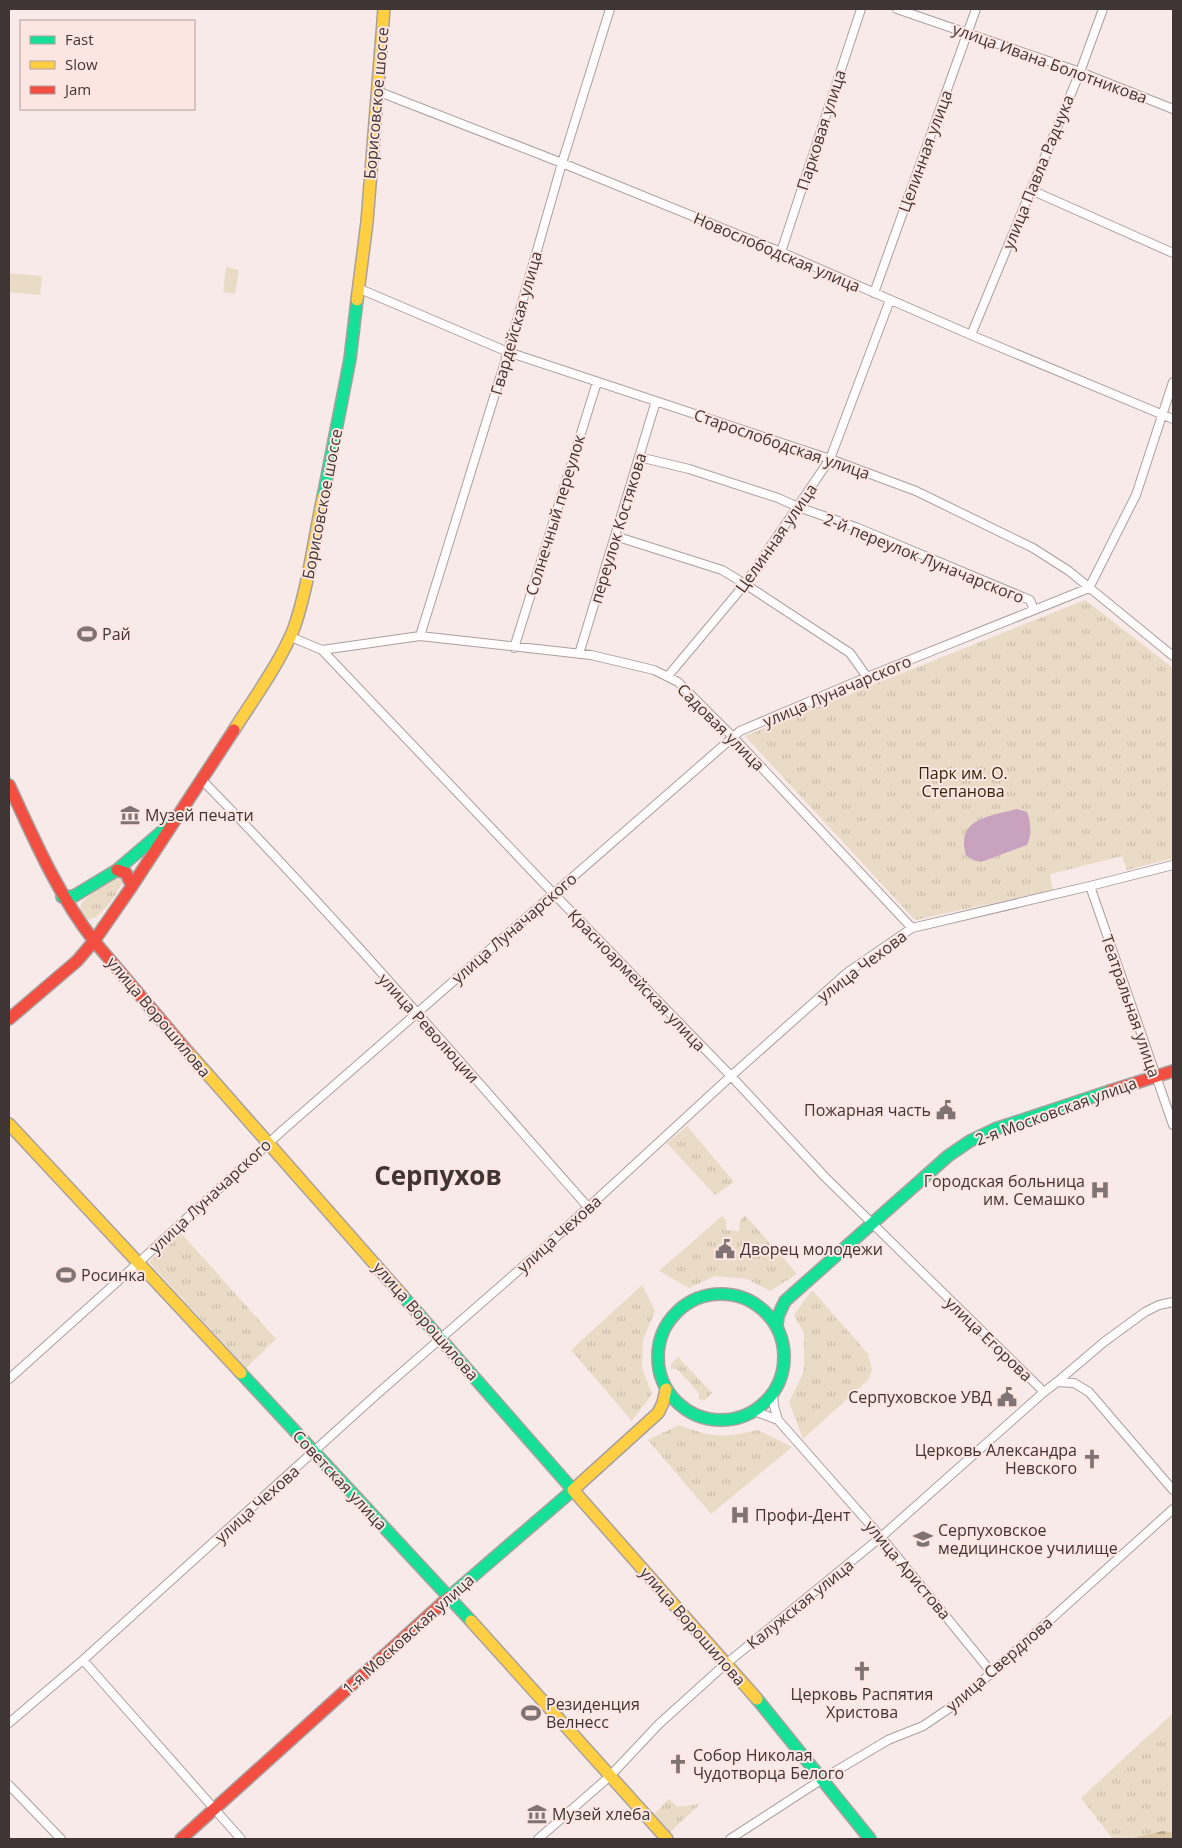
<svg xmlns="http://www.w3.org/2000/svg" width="1182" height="1848" font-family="'Open Sans',sans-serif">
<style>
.grass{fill:url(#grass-tufts)}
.forest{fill:url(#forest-firs)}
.garden{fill:#e9dbc6}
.water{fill:#c8a2be}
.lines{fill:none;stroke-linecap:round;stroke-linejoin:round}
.street-casing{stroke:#a9a09e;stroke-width:10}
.fast-casing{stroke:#a9a09e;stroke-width:14}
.slow-casing{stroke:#a9a09e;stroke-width:14}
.jam-casing{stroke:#a9a09e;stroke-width:14}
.street{stroke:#fefcfc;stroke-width:8}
.fast{stroke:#16e098;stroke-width:11}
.slow{stroke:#ffcf43;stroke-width:11}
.jam{stroke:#f24e42;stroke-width:11}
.labels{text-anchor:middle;stroke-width:4;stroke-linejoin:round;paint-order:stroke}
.street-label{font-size:16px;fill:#3e3534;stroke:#fde6e2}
.poi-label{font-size:16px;fill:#3e3534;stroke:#fde6e2;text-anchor:start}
.park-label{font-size:16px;fill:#32270c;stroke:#fde6e2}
.town-label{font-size:26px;font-weight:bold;fill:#3e3534;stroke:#fde6e2}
</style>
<defs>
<pattern id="grass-tufts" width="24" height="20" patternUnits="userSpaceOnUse" patternTransform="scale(1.25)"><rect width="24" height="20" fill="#e9dbc6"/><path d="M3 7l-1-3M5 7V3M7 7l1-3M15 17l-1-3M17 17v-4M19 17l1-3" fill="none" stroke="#c9bdab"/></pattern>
<pattern id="forest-firs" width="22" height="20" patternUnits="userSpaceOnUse" patternTransform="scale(1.25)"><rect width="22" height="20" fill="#dbc7a6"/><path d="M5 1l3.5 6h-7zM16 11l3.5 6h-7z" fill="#b3a288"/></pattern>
</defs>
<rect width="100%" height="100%" fill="#f7eae8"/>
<path class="grass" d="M1085,600L1173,668V858L1127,870L1122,856L1050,874L1053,890L915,920L745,736Z
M119,873L124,880C119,890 89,941 80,909L82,902L114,875Z
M687,1126L734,1182L715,1195L667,1143Z
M745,1215L797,1274L770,1291L747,1279L715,1276L689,1288L659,1271L722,1216L726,1220V1230L739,1231L740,1221Z
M181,1233L276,1339L246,1368L149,1262Z
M642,1285L655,1311L643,1340L642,1368L652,1394L632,1421L571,1350Z
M812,1290L868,1354L872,1370L868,1380L803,1439L789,1402L804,1371V1333L794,1315Z
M678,1357L712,1393L705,1400L699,1399V1393L677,1369H671V1364Z
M679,1425C712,1438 724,1438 758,1430L792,1447L711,1514L648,1440Z
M1173,1713V1839H1113L1081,1798Z
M669,1799L677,1807L700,1804L670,1832L653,1815Z"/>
<path class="forest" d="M1163,1831L1173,1833V1839H1129Z"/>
<path class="garden" d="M226,267L239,270L235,294L223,292Z
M9,273L42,276L40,295L9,292Z
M1173,741V768L1161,751Z"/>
<path class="water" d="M1017,809L1027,812C1031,823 1032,834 1027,845L981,862L973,860L966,855C955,818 991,816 1017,809Z"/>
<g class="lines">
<defs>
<path id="street" d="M897,9L1080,72L1173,109
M377,91L562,163L781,252L971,335L1173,419
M1031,190L1173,253
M781,252L861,9
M360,289L508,352L830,459L916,491L1033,548L1069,571L1173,656
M874,293L976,9
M971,335L1080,72L1103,9
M639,457L689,469L778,498L798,507L858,528L1030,600L1034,610
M615,536L722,570L745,584L850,653L867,677
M420,636L508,352L562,163L610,9
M291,637L322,650L420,636L591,655L654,670L678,682L733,737L912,928
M514,648L597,382
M322,650L553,893L731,1076L825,1177L1044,1392
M579,654L656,401
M668,676L745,584L830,459L890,300
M201,779C336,917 461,1063 588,1207
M1090,886L1173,1125
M9,1379L137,1264L283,1130L740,731L867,677L1089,588L1136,495L1173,382
M1057,1382L1104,1342L1145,1312L1159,1305L1173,1302
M773,1394L774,1406L778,1420
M754,1411L778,1420L881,1537L992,1673
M83,1660L241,1839
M9,1723L83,1660L376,1395L543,1249L731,1076L848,972L912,928L1090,886L1173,865
M9,1785L61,1839
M538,1839L610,1776L659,1724L721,1668L881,1537L1044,1392L1057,1382L1074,1383L1089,1392L1173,1490
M730,1839L824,1778L888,1740L923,1726L960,1701L1173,1509"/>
<path id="fast" d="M323,497L350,359L357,300
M62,897L74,896L117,870L167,827
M658 1357a63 63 0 1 1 126 0a63 63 0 1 1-126 0Z
M402,1295L573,1490L449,1597
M777,1325L778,1316L785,1301L948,1156L970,1141L995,1129L1110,1091
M241,1373L471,1621
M757,1699L870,1839"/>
<path id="slow" d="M357,300L367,222L384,9
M234,730C254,698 280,663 294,628C308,588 314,539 323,497
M188,1052L402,1295
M9,1124L241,1373
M666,1389L663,1403L658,1413L573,1490L757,1699
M471,1621L667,1839"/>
<path id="jam" d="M9,785C34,839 57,893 94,941L77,961L9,1019
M117,870L126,873L132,886
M188,1052L94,941L132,886L234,730
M1110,1091L1173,1071
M181,1839L449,1597"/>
</defs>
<use href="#street" class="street-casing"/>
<use href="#fast" class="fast-casing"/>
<use href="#slow" class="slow-casing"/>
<use href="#jam" class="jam-casing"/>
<use href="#street" class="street"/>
<use href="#fast" class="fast"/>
<use href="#slow" class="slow"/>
<use href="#jam" class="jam"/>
</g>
<defs>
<symbol id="stadium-bare" viewBox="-9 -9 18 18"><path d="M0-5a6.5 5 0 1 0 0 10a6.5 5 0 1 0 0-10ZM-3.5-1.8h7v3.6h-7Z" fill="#7f7473" stroke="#fde6e2" stroke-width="2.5" paint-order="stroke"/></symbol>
<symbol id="museum-bare" viewBox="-9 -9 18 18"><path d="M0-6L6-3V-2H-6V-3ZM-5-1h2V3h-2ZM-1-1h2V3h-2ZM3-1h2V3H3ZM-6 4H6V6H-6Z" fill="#7f7473" stroke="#fde6e2" stroke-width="2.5" paint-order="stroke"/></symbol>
<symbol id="civic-bare" viewBox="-9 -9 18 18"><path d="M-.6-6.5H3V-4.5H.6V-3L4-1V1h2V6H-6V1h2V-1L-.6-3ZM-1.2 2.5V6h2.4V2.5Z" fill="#7f7473" stroke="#fde6e2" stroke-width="2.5" paint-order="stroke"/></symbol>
<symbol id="hospital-bare" viewBox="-9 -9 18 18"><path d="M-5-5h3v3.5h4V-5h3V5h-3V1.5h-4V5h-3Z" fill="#7f7473" stroke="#fde6e2" stroke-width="2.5" paint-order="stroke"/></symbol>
<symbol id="church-bare" viewBox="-9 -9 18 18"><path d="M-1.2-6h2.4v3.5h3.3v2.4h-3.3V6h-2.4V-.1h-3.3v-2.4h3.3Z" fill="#7f7473" stroke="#fde6e2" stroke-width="2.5" paint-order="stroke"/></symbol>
<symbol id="university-bare" viewBox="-9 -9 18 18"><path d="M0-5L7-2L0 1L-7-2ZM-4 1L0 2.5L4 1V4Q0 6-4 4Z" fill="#7f7473" stroke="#fde6e2" stroke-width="2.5" paint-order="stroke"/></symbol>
</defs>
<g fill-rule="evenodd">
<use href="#stadium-bare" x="73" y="620" width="28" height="28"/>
<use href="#museum-bare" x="116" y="801" width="28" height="28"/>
<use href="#civic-bare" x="932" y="1096" width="28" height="28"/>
<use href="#hospital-bare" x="1086" y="1176" width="28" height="28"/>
<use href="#civic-bare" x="711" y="1235" width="28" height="28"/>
<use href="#stadium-bare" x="52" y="1261" width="28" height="28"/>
<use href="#civic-bare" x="993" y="1383" width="28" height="28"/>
<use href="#church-bare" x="1078" y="1445" width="28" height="28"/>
<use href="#hospital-bare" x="726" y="1501" width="28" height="28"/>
<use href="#university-bare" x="909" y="1525" width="28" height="28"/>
<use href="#church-bare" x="848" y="1657" width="28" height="28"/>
<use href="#stadium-bare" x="517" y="1699" width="28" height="28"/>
<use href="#church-bare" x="664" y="1750" width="28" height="28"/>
<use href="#museum-bare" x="523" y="1800" width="28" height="28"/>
</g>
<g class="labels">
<g class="street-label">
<text transform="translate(1050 63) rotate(20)" y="6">улица Ивана Болотникова</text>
<text transform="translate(376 103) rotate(-85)" y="6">Борисовское шоссе</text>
<text transform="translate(821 130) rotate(-72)" y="6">Парковая улица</text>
<text transform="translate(925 151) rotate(-70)" y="6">Целинная улица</text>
<text transform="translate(1038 172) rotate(-68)" y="6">улица Павла Радчука</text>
<text transform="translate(777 252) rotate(23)" y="6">Новослободская улица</text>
<text transform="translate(516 323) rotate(-74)" y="6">Гвардейская улица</text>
<text transform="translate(782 444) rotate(19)" y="6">Старослободская улица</text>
<text transform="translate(322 504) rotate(-79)" y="6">Борисовское шоссе</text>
<text transform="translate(555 515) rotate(-73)" y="6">Солнечный переулок</text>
<text transform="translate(618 528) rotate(-73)" y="6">переулок Костякова</text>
<text transform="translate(776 538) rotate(-55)" y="6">Целинная улица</text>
<text transform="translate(924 558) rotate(22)" y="6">2-й переулок Луначарского</text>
<text transform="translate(837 691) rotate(-23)" y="6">улица Луначарского</text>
<text transform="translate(721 727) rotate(45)" y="6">Садовая улица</text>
<text transform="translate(514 928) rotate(-41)" y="6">улица Луначарского</text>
<text transform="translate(862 966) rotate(-37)" y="6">улица Чехова</text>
<text transform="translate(637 980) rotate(46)" y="6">Красноармейская улица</text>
<text transform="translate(1131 1006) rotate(71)" y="6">Театральная улица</text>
<text transform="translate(159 1017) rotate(50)" y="6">улица Ворошилова</text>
<text transform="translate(429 1028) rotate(48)" y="6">улица Революции</text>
<text transform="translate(1056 1111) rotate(-20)" y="6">2-я Московская улица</text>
<text transform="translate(210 1196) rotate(-43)" y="6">улица Луначарского</text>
<text transform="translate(559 1234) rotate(-42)" y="6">улица Чехова</text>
<text transform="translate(426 1321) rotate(49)" y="6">улица Ворошилова</text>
<text transform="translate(989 1339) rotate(44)" y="6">улица Егорова</text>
<text transform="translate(340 1480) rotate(47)" y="6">Советская улица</text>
<text transform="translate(257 1504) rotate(-42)" y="6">улица Чехова</text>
<text transform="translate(908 1570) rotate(50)" y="6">улица Аристова</text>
<text transform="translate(800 1604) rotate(-39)" y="6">Калужская улица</text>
<text transform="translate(693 1626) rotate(49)" y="6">улица Ворошилова</text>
<text transform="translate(408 1634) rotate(-42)" y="6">1-я Московская улица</text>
<text transform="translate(999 1664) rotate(-41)" y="6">улица Свердлова</text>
</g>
<g class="poi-label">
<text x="102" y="640">Рай</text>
<text x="145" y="821">Музей печати</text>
<text x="931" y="1116" text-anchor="end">Пожарная часть</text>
<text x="1085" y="1187" text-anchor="end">Городская больница<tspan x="1085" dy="18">им. Семашко</tspan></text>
<text x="740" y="1255">Дворец молодежи</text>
<text x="81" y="1281">Росинка</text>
<text x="992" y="1403" text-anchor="end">Серпуховское УВД</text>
<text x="1077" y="1456" text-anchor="end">Церковь Александра<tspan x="1077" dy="18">Невского</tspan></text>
<text x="755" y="1521">Профи-Дент</text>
<text x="938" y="1536">Серпуховское<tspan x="938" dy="18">медицинское училище</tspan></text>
<text x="862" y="1700" text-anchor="middle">Церковь Распятия<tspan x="862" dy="18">Христова</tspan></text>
<text x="546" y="1710">Резиденция<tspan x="546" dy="18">Велнесс</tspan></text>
<text x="693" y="1761">Собор Николая<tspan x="693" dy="18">Чудотворца Белого</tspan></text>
<text x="552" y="1820">Музей хлеба</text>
</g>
<g class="park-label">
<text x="963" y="779">Парк им. О.<tspan x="963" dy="18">Степанова</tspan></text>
</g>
<g class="town-label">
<text x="438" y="1185">Серпухов</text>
</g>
</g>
<rect width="1182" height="1848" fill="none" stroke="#3e3534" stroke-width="20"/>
<rect x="20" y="20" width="175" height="90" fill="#fde6e2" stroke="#b19f9c"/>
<rect x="30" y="36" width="25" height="8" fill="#16e098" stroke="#b19f9c"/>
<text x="65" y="45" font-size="15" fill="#3e3534">Fast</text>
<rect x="30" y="61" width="25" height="8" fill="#ffcf43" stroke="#b19f9c"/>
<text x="65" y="70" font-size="15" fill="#3e3534">Slow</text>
<rect x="30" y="86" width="25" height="8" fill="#f24e42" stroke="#b19f9c"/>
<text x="65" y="95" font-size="15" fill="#3e3534">Jam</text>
</svg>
